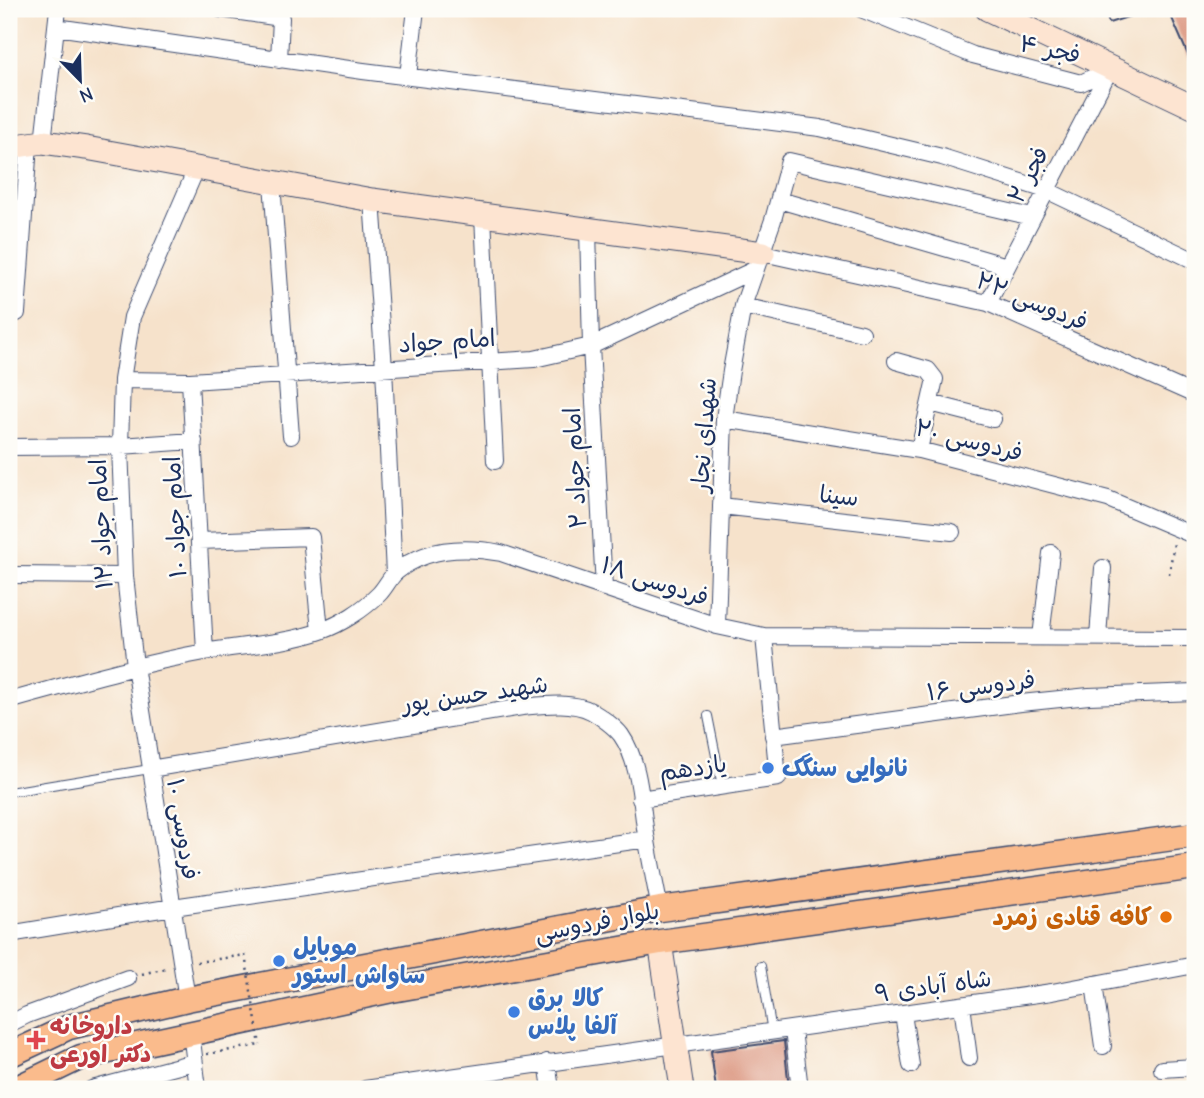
<svg xmlns="http://www.w3.org/2000/svg" width="1204" height="1098" font-family="'Comic Neue','Playpen Sans Arabic',sans-serif">
<style>
.building{fill:#dc9781}
.lines{fill:none;stroke-linecap:round;stroke-linejoin:round}
.lane-casing{stroke:#3c4a6e;stroke-width:10}
.street-casing{stroke:#3c4a6e;stroke-width:18}
.secondary-casing{stroke:#3c4a6e;stroke-width:25}
.primary-casing{stroke:#3c4a6e;stroke-width:27}
.path{stroke:#3c4a6e;stroke-width:2.5;stroke-dasharray:2 5;stroke-linecap:butt}
.lane{stroke:#fff;stroke-width:8}
.street{stroke:#fff;stroke-width:16}
.secondary{stroke:#fde4d1;stroke-width:23}
.primary{stroke:#fabb8c;stroke-width:24}
.path-bridge{stroke:#3c4a6e;stroke-width:2.5;stroke-dasharray:2 5;stroke-linecap:butt}
.shop-dot{fill:#3f7fe0;stroke:#fdfcf7;stroke-width:2.5}
.food-dot{fill:#e8710a;stroke:#fdfcf7;stroke-width:2.5}
.health-dot{fill:#e0444e;stroke:#fdfcf7;stroke-width:2.5}
.labels{text-anchor:middle;stroke-width:5;stroke-linejoin:round;paint-order:stroke}
.street-label{font-size:24px;fill:#1b2f5e;stroke:#fdfcf7}
.shop-label{font-size:24px;font-weight:bold;fill:#366cbe;stroke:#fdfcf7;text-anchor:start}
.food-label{font-size:24px;font-weight:bold;fill:#c56008;stroke:#fdfcf7;text-anchor:end}
.health-label{font-size:24px;font-weight:bold;fill:#be3a42;stroke:#fdfcf7;text-anchor:start}
</style>
<rect width="100%" height="100%" fill="#fdfcf7"/>
<filter id="ink" filterUnits="userSpaceOnUse"><feTurbulence type="fractalNoise" baseFrequency=".0143" numOctaves="2"/><feDisplacementMap in="SourceGraphic" scale="14" xChannelSelector="R" yChannelSelector="G"/><feConvolveMatrix kernelMatrix="1 2 1 2 8 2 1 2 1" color-interpolation-filters="sRGB"/></filter>
<filter id="wash" filterUnits="userSpaceOnUse"><feTurbulence type="fractalNoise" baseFrequency=".00686" numOctaves="4" result="noise"/><feDisplacementMap in="SourceGraphic" scale="28" xChannelSelector="R" yChannelSelector="G"/><feGaussianBlur stdDeviation="1.57" result="paint"/><feColorMatrix in="noise" values="0 0 0 0 0 0 0 0 0 0 0 0 0 0 0 0 0 1.4 0 .05"/><feComposite in="paint" operator="in"/></filter>
<g filter="url(#wash)">
<rect width="100%" height="100%" fill="#f6e2cb"/>
<g id="blocks">
<path class="building" d="M1104,9H1146V11L1109,23Z
M1168,9H1195V71Z
M784,1041L789,1089H716L711,1051Z"/>
</g>
</g>
<g filter="url(#ink)">
<use href="#blocks" fill-opacity="0" stroke="#3c4a6e" stroke-width="2"/>
<g class="lines">
<defs>
<path id="lane" d="M708,716L722,786
M9,792L150,769
M761,966L772,1032"/>
<path id="street" d="M220,9L281,18L279,60
M861,9L973,55L1081,83L1110,69
M56,27L363,71L820,128L942,157L1046,190L1195,261
M408,76L416,9
M43,142L58,9
M272,183L291,436
M372,200L384,368L394,574
M779,200L1007,266
M483,216L495,461
M588,229L591,346L604,588
M763,253L988,303L1195,395
M988,303L1110,69
M743,306L862,333
M17,313L29,144
M896,361L928,370L935,379L919,450
M122,380L190,381L534,359L591,346L756,269
M190,381L205,652
M930,403L993,419
M724,419L919,450L1108,499L1195,536
M9,447L120,446L194,441
M721,506L952,532
M199,541L311,537L320,631
M9,575L125,576
M717,626L724,419L731,371L743,306L773,220L789,161L1032,217
M1041,637L1051,553
M1098,637L1103,568
M9,701C74,683 138,664 205,652C243,645 284,644 321,631C341,624 363,610 379,594C385,588 389,579 395,573C425,547 464,546 501,553L717,626L764,636L1195,638
M773,736L1021,703L1089,696L1195,692
M150,769L522,707C544,705 571,701 591,711C600,716 615,727 621,735C640,762 641,803 646,835C650,859 655,884 660,909
M640,799L778,778L764,636
M9,934L173,907L647,839
M1094,984L1103,1046
M187,999L135,666L125,576L120,446L122,380L132,317L197,167
M962,1005L969,1058
M903,1014L911,1065
M9,1024L27,1015L128,978
M793,1030L800,1089
M191,1032L198,1089
M547,1062L551,1089
M1162,1069L1195,1067
M92,1089L194,1062
M365,1089L1052,992L1195,965"/>
<path id="secondary" d="M987,9L1195,108
M9,147L43,142L86,148L372,200L763,253
M660,942L682,1089"/>
<path id="primary" d="M9,1055L69,1027L187,999L660,909L1195,835
M15,1089L81,1057L392,990L660,942L1195,867"/>
</defs>
<use href="#lane" class="lane-casing"/>
<use href="#street" class="street-casing"/>
<use href="#secondary" class="secondary-casing"/>
<use href="#primary" class="primary-casing"/>
<path class="path" d="M1169,574L1174,543
M197,962L245,955
M142,974L166,968
M207,1054L260,1045"/>
<use href="#lane" class="lane"/>
<use href="#street" class="street"/>
<use href="#secondary" class="secondary"/>
<use href="#primary" class="primary"/>
<path class="path-bridge" d="M245,955L260,1045"/>
</g>
</g>
<g class="shop-dot">
<circle cx="768" cy="768" r="7"/>
<circle cx="279" cy="961" r="7"/>
<circle cx="514" cy="1012" r="7"/>
</g>
<circle class="food-dot" cx="1166" cy="917" r="7"/>
<path class="health-dot" d="M32.5 1029.5h7v7h7v7h-7v7h-7v-7h-7v-7h7z"/>
<g class="labels">
<g class="street-label">
<text transform="translate(1050 49) rotate(12)" y="8">فجر ۴</text>
<text transform="translate(1028 175) rotate(-62)" y="8">فجر ۲</text>
<text transform="translate(1032 301) rotate(22)" y="8">فردوسی ۲۲</text>
<text transform="translate(447 341) rotate(-4)" y="8">امام جواد</text>
<text transform="translate(704 435) rotate(-86)" y="8">شهدای نجار</text>
<text transform="translate(969 440) rotate(14)" y="8">فردوسی ۲۰</text>
<text transform="translate(575 468) rotate(-93)" y="8">امام جواد ۲</text>
<text transform="translate(839 496) rotate(6)" y="8">سینا</text>
<text transform="translate(175 517) rotate(-93)" y="8">امام جواد ۱۰</text>
<text transform="translate(101 524) rotate(-93)" y="8">امام جواد ۱۲</text>
<text transform="translate(655 581) rotate(18)" y="8">فردوسی ۱۸</text>
<text transform="translate(981 686) rotate(-7)" y="8">فردوسی ۱۶</text>
<text transform="translate(475 694) rotate(-8)" y="8">شهید حسن پور</text>
<text transform="translate(693 768) rotate(-8)" y="8">یازدهم</text>
<text transform="translate(183 829) rotate(81)" y="8">فردوسی ۱۰</text>
<text transform="translate(597 922) rotate(-11)" y="8">بلوار فردوسی</text>
<text transform="translate(933 986) rotate(-8)" y="8">شاه آبادی ۹</text>
</g>
<g class="shop-label">
<text x="782" y="776">نانوایی سنگک</text>
<text x="293" y="955">موبایل<tspan x="293" dy="28">ساواش استور</tspan></text>
<text x="528" y="1006">کالا برق<tspan x="528" dy="28">آلفا پلاس</tspan></text>
</g>
<g class="food-label">
<text x="1152" y="925">کافه قنادی زمرد</text>
</g>
<g class="health-label">
<text x="50" y="1034">داروخانه<tspan x="50" dy="28">دکتر اورعی</tspan></text>
</g>
</g>
<rect width="1204" height="1098" fill="none" stroke="#fdfcf7" stroke-width="35"/>
<g transform="translate(80 80) rotate(157)" stroke="#fdfcf7" stroke-width="5" paint-order="stroke">
<path d="M0-5L12 26L0 18L-12 26Z" fill="#1b2f5e"/>
<text y="-10" font-size="19" font-weight="bold" text-anchor="middle" fill="#1b2f5e">N</text>
</g>
</svg>
